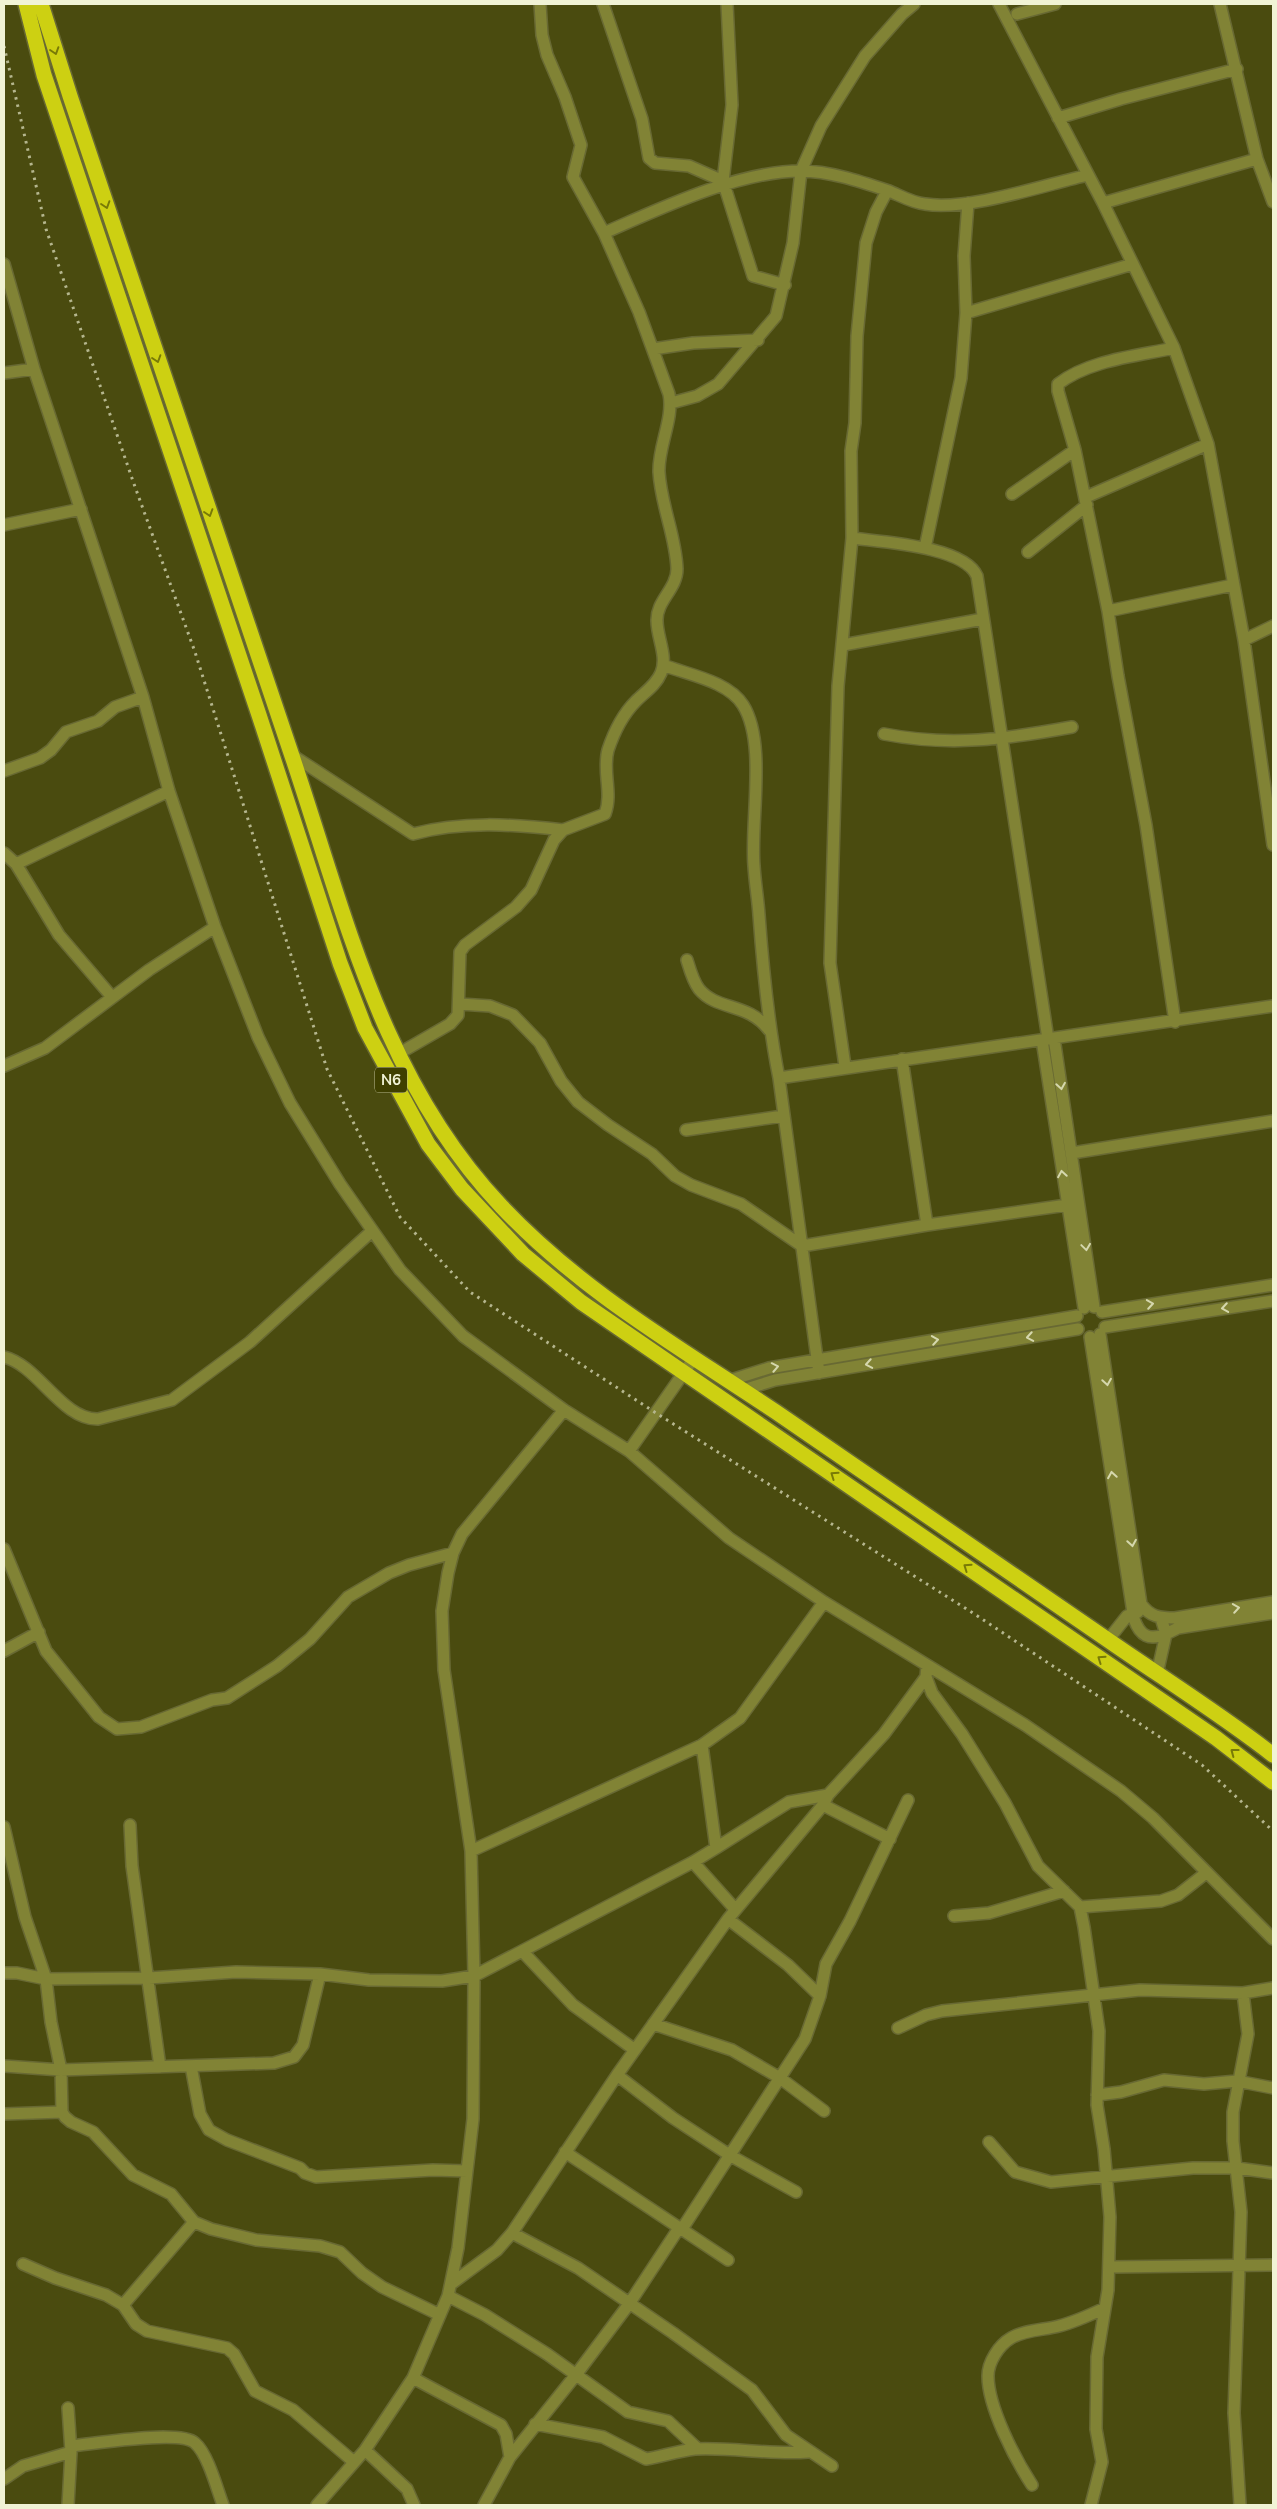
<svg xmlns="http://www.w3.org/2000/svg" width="1277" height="2509" font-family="'Nunito Sans',sans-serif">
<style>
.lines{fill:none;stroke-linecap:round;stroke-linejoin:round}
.minor-casing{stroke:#686933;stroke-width:14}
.highway-casing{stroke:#686933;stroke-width:18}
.minor{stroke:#818335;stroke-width:11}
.highway{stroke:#cdd012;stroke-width:15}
.rail{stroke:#b5b68e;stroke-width:3;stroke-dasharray:2.5 5;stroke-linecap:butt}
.oneway{stroke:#787a07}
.oneway2{stroke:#d5d7ad}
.labels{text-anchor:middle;stroke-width:4.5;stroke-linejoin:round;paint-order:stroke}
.shield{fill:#3f4000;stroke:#bcbd95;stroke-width:1}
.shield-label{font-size:15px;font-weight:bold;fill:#f1f3d5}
</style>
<rect width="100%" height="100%" fill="#4a4b0f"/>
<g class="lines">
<defs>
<path id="minor" d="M603,4L642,119L649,158L655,163L689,166L723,181L753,276L785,285
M999,4L1103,203L1174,348L1208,444L1244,640L1273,845
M1220,4L1257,159L1273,202
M1017,14L1055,4
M1058,118L1121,99L1237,69
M723,181L732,105L727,4
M1103,203L1257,159
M604,233C661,208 739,171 801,171C830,171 862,182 889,191C901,196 913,203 925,204C968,211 1044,185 1088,175
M4,264L34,369L143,697L169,791L215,927L258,1037L290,1103L340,1184L400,1270L463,1336L564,1410L629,1451L729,1538L824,1602L1025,1725L1121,1791L1153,1818L1273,1939
M966,313L1133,264
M1174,348C1137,356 1089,360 1058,384V391L1075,450L1108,611L1118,676L1146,825L1175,1022
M653,349L693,343L758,340
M4,373L34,369
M671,403L697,396L718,384L776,316L793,243L801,171L821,126L865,56L902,14L914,4
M1012,494L1075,450
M1086,497L1208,444
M4,525L81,509
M852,538C881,542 964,546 977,576L1048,1039
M925,548L961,378L966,313L964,256L968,203
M1028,552L1087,505
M1108,611L1233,585
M1244,640L1273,626
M843,645L983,619
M663,665C689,675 728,681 743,705C767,743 750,822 754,866C755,883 758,899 759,915C763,970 768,1023 779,1078
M884,734C951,747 1006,739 1072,727
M292,755L413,834C461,821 513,824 563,830
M4,771L40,758L51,750L66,732L98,721L115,707L143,697
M4,853L16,864L169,791
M16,864L59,935L112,997
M687,960C690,970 693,981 699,989C717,1011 748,1002 769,1030
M460,1004L490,1006L513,1015L540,1043L561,1081L578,1102L608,1125L652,1154L675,1176L691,1185L741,1204L802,1246L927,1225
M1054,1038L1094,1307
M1042,1040L1084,1308
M398,1054L450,1024L458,1015L460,952L465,945L516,907L531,890L554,840L563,830L605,814C613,793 602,771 608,750C614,732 623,714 636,701C645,692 656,685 661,673C668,656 657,638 657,621C656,601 677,589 677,569C676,536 661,506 659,472C658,446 674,419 669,394L639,312L604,233L573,177L581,145L565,97L547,55L542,35L540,4
M902,1059L927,1225L1067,1205
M4,1066L45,1048L149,970L215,927
M845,1066L830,963L838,686L852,538L851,451L855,423L857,336L866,243L876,212L887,191
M686,1130L783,1116
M1072,1153L1273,1121
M1102,1312L1273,1285
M1105,1327L1273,1301
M1100,1334L1141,1604C1150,1617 1160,1618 1175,1618L1273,1602
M1090,1337L1134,1619C1140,1636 1149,1641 1166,1634L1161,1618
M4,1357C38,1365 62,1420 98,1419L172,1400L250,1342L372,1231
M819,1373L779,1078L1273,1006
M728,1381L769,1368L1077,1316
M743,1390L775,1380L1078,1329
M629,1451L694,1358
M4,1549L46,1651L99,1717L117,1729L141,1727L212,1700L227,1698L277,1666L310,1639L348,1597L389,1573L409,1565L453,1553
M1108,1640L1127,1616L1138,1612
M4,1651L39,1632
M927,1665L926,1677L932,1693L962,1734L1005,1803L1038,1866L1080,1907L1084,1927L1099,2031L1097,2105L1104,2149L1110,2217L1108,2290L1097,2357L1096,2429L1102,2462L1091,2505
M1157,1674L1166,1634L1178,1628L1273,1613
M823,1805L890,1839
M130,1825L132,1866L160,2067
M4,1827L25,1917L46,1979L51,2022L61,2070L62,2112L65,2117L71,2122L93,2132L133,2175L171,2194L194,2222L211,2229L256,2240L320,2246L340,2252L362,2273L382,2287L440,2315
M716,1848L789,1802L828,1795
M471,1851L702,1745L740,1718L824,1602
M693,1862L735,1909
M1080,1907L1161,1901L1178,1895L1206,1873
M954,1916L989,1913L1064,1891
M728,1919L788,1965L820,1996
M522,1951L573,2005L635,2050
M4,1973H17L46,1979L149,1978L236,1972L320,1974L369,1980L442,1981L474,1976L693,1862L716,1848L702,1745
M653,2024L732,2050L780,2078L824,2111
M898,2028L926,2015L942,2011L1140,1990L1243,1993L1273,1988
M4,2066L61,2070L274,2063L294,2057L303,2045L320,1974
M191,2066L200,2114L209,2130L227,2140L300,2168L305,2173L316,2177L433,2170L467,2171
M617,2075L673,2118L731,2156L796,2192
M1097,2095L1121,2092L1164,2080L1204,2084L1237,2081L1273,2088
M4,2114L62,2112
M989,2142L1015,2172L1051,2182L1193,2168H1237L1273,2173
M565,2152L728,2260
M682,2229L805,2039L820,1996L826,1964L850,1921L908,1800
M512,2233L578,2268L673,2333L752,2390L786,2435L832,2466
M23,2264L55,2278L106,2295L123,2305L136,2324L147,2331L227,2348L234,2354L255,2391L293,2410L354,2462
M1110,2267L1273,2265
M451,2284L497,2250L512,2233L617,2075L728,1919L823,1805L828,1795L884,1734L926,1677
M448,2296L485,2315L547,2354L628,2412L668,2421L698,2449
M123,2305L194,2222
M413,2378L501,2425L506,2434L510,2457
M535,2424L603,2437L646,2459C663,2456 678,2451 695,2449C732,2447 770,2455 808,2452
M71,2446C93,2444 180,2429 195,2443C208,2454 217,2489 223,2505
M365,2450L407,2489L414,2505
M4,2479L23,2466L71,2452
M1032,2485C1015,2459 988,2407 988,2376C988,2362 999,2345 1011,2338C1024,2330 1044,2330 1059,2326C1075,2322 1090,2315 1105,2308
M68,2505L71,2452L68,2408
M317,2505L365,2450L413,2378L448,2296L458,2248L473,2119L474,1976L471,1851L444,1670L442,1611L448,1573L453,1553L462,1534L564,1410
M484,2505L510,2457L575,2376L629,2304L679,2228
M1240,2505L1234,2413L1241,2212L1233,2141V2112L1248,2034L1243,1993"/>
<path id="highway" d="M26,4L44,75L259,715L340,963L365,1028L428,1144L462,1189L523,1254L581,1302L1216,1738L1273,1782
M41,4L70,96C143,314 216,532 290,750C345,912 380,1078 501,1206C582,1292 679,1347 776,1412C887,1487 996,1563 1105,1638C1161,1677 1219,1713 1273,1755"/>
</defs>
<use href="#minor" class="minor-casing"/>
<use href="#highway" class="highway-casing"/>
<use href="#minor" class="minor"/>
<use href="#highway" class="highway"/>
<path class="rail" d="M4,46L46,229L134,484L195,652L327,1069L400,1217L470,1292L656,1413L976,1615L1202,1765L1273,1831"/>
</g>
<defs><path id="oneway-chevron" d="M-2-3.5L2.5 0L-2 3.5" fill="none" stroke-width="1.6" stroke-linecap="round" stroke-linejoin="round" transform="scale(1.25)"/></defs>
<g class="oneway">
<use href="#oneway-chevron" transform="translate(55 51) rotate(72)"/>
<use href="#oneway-chevron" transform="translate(106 205) rotate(72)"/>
<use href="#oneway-chevron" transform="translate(157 359) rotate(72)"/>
<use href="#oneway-chevron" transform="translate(209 513) rotate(72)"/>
<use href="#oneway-chevron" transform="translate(834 1475) rotate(-145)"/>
<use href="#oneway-chevron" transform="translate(967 1567) rotate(-145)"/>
<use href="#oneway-chevron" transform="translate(1101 1659) rotate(-145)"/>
<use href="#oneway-chevron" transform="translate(1234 1752) rotate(-143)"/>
</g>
<g class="oneway2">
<use href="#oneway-chevron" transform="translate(1061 1086) rotate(81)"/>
<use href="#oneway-chevron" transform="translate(1062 1174) rotate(-99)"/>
<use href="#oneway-chevron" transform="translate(1086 1247) rotate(82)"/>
<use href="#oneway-chevron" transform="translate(1150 1304) rotate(-9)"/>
<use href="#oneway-chevron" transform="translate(1225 1308) rotate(171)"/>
<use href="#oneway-chevron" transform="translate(1030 1337) rotate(170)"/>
<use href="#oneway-chevron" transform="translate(935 1340) rotate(-9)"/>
<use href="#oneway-chevron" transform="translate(869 1364) rotate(170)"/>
<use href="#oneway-chevron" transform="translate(775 1367) rotate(-11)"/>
<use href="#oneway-chevron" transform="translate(1107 1382) rotate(81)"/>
<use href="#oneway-chevron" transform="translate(1112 1475) rotate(-99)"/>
<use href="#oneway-chevron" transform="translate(1132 1543) rotate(81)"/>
<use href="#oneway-chevron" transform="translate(1236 1608) rotate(-9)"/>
</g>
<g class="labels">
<rect class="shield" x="375" y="1067.5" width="32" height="25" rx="4"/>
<g class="shield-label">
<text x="391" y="1085">N6</text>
</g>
</g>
<rect width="1277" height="2509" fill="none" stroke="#f1f3d5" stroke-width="10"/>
</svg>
